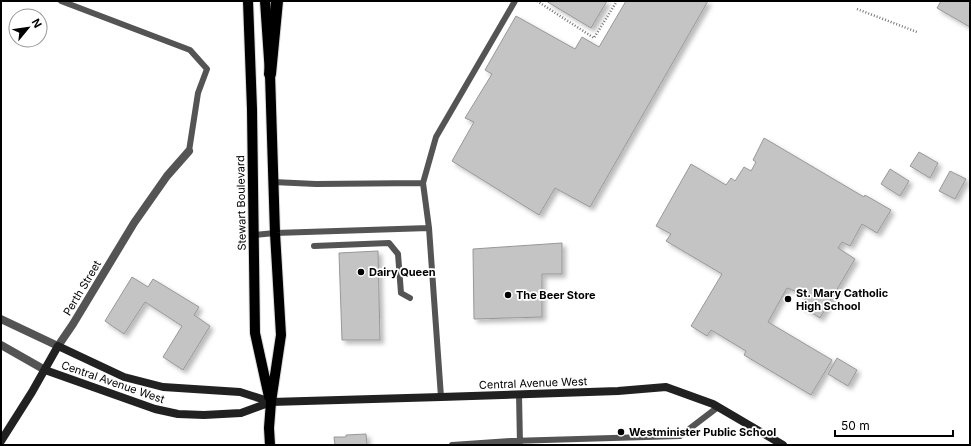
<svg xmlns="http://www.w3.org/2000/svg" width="971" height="446" font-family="Inter,sans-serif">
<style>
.building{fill:#c4c4c4;stroke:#989898;filter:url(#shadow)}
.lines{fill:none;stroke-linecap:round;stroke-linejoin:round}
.primary-casing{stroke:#dbdbdb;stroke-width:12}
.highway-casing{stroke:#dbdbdb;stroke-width:14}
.path{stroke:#767676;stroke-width:2.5;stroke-dasharray:1 2;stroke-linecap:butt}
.lane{stroke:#545454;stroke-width:6}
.street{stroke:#545454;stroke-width:8}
.secondary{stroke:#212121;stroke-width:8}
.primary{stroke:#000;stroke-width:10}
.highway{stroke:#000;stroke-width:12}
.poi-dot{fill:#000;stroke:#fff;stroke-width:1.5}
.labels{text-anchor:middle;stroke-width:3.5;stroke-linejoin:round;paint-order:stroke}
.street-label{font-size:11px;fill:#000;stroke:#fff}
.poi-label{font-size:11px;font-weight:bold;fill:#000;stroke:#fff;text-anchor:start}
</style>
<defs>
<filter id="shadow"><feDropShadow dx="3.5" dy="3.5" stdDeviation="2" flood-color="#0004"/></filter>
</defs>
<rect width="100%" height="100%" fill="#fff"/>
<path class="building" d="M546,1H607L591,28Z
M626,1H708L590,207L555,188L539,215L452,161L474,122L465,118L492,74L485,70L516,16L575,49L582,37L599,47Z
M941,1H970V27L937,8Z
M764,138L864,197L865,195L891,210L877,233L862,224L850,246L842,242L838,248L855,259L820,318L801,306L807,296L787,288L768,322L832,360L811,395L744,355L746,351L711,330L707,336L691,326L722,274L666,241L671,234L656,226L691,164L726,185L731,178L735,181L744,167L751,171L756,162L753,160Z
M919,152L938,163L930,178L910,166Z
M890,169L909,181L900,196L881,184Z
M950,171L966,179L955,199L939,191Z
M562,243V274H542V317L474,319L473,249Z
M378,251L380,340H342L339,253Z
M132,277L148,287L153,279L199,307L194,315L210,326L183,370L163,357L182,326L145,302L124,334L105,321Z
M837,358L857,370L848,386L828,374Z
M366,434L367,445H335L334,437H346V435Z"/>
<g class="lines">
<defs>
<path id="primary" d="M248,1L252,109L255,333L269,397
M265,1L270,74L275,233L281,335L271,402L269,428L270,445"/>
<path id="highway" d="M270,74L277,1"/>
</defs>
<use href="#primary" class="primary-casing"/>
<use href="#highway" class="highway-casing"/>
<path class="path" d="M537,1L594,38L617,1
M857,9L917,32"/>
<path class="lane" d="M61,1L190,50L207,69L198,93L189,151
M273,182L316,184L423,183
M429,228L423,183L436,137L515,1
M254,235L275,233L429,228L441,397
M314,246L389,243L398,254L401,293L410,298
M519,394L520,445
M452,445L511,441L680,436L718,407"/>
<path class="street" d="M1,319L58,346L73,324L134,223L167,176L189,151
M1,345L45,370"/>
<path class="secondary" d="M45,370L155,409L178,414L204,415L241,413L271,402L441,397L618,391L666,387L713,404L783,445
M1,441L32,392L58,346L124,377L163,387L240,392L271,402"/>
<use href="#primary" class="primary"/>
<use href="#highway" class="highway"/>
</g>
<g class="poi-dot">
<circle cx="361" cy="272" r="4"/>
<circle cx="508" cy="295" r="4"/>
<circle cx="788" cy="299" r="4"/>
<circle cx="621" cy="432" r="4"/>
</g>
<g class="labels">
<g class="street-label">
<text transform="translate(241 203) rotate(-91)" y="4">Stewart Boulevard</text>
<text transform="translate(82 288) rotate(-59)" y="4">Perth Street</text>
<text transform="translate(113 382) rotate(19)" y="4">Central Avenue West</text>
<text transform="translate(533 383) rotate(-2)" y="4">Central Avenue West</text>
</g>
<g class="poi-label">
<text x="369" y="276">Dairy Queen</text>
<text x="796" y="297">St. Mary Catholic<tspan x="796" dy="13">High School</tspan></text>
<text x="516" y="299">The Beer Store</text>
<text x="629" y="436">Westminister Public School</text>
</g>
</g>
<rect width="971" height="446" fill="none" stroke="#000000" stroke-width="4"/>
<g transform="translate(28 28) rotate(61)"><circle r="19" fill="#ffffff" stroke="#999999"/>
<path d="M0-3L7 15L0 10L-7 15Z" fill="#000000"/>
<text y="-6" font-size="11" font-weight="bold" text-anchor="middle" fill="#000000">N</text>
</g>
<path d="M835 430v6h118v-6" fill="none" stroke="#000000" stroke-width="2"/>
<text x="841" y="430" font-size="12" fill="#000000" stroke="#ffffff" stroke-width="3" paint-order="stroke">50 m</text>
</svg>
